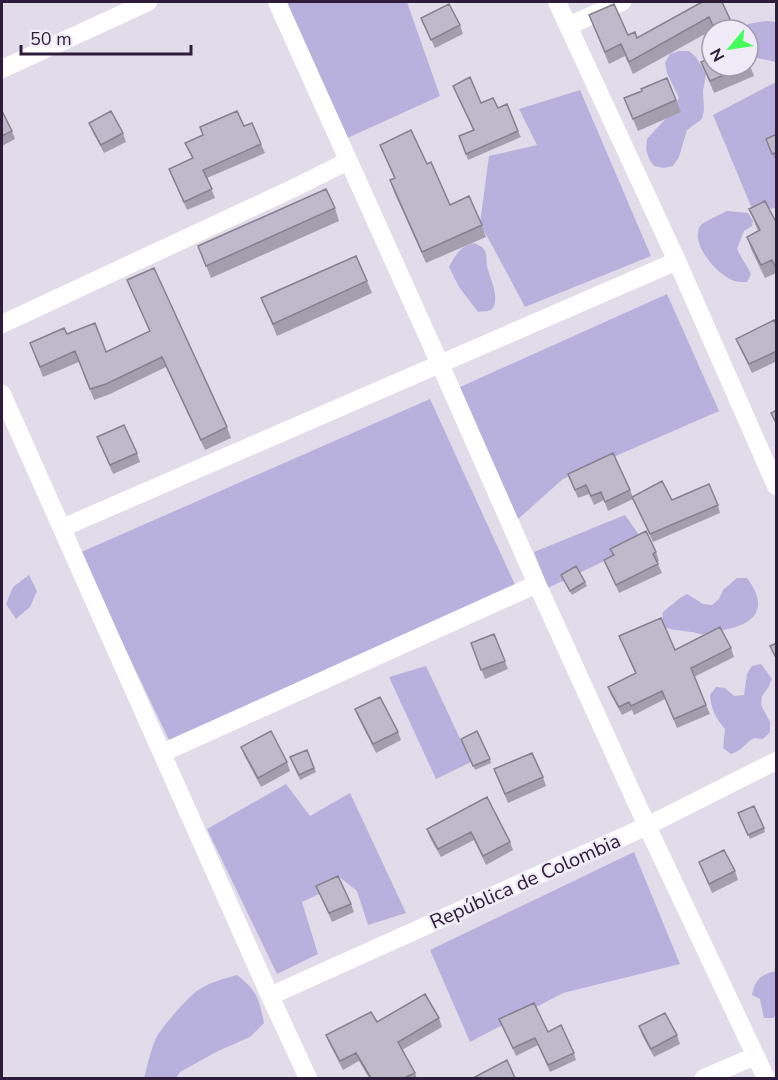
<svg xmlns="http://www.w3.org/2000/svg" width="778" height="1080" font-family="'Nunito Sans',sans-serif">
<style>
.green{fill:#b8b1de}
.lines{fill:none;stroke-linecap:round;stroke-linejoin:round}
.street{stroke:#fff;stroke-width:18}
.wall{fill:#a59eaf}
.building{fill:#c0b8cb;stroke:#86818e;stroke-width:1.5}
.labels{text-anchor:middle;stroke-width:5;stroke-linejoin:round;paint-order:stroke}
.street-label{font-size:20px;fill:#2f1c3a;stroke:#f0ecf7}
</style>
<rect width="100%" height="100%" fill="#e2dcea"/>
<path class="green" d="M284,2H407L440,96L343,140Z
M766,21L776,22V62L757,58L748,49V30H746L748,24Z
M679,51H689L696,57L706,74L703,91L704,110L702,119L687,130L679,157L673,166L664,168L654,166L649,159L646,149L647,139L669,115L679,98L667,73L665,63L670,54Z
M776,82V208L753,211L713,115Z
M580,90L651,256L525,307L480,223L489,156L537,145L519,109Z
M727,211L748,213L753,221L752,226L744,231L737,249C741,258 747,265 751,274L747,282C740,282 734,282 728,278C715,271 687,240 702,224C707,220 721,214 727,211Z
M474,243C477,244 481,246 483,248C488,254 486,260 487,266C489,276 501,299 492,309C489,312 482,311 478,312L459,287L449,267C455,255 461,246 474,243Z
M667,294L719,411L563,479L518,519L458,388Z
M430,399L516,587L171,744L79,553Z
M625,515L644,542L548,588L534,552Z
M29,575L37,591L30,607L16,619L6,604L13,587Z
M737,578H747C769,607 757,624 724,630C717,632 708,635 701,634C697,634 695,632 691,632C681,630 674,631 664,627L662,622L663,612C671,606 677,599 687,594L703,604L712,605L719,599L723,590Z
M761,664L772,679L768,688L762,696L761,705L770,722V732L763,739L754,738C744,744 743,750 731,754L723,748L725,729C716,719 711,709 710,695L716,687L725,688L734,696L744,695L747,674L752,666Z
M426,666L471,762L436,779L389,677Z
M286,784L310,816L350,793L406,913L368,925L357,891L338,876L319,894L302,902L318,954L277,974L207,829Z
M634,852L680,964L563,993L470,1042L430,950Z
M776,971V1015L773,1018H764L760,999L752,995C755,980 761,974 776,971Z
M237,975C257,991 259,998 264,1023L250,1037L216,1052L180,1072L176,1078H144C148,1064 151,1046 159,1033C166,1023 187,998 197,991C209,982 224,979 237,975Z"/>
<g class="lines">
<path class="street" d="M277,2L440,364L537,584L647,826L766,1078
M557,2L677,261L776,486
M568,26L622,2
M2,69L148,2
M2,324L296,187L348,161
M2,394L270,996L308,1078
M62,528L677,261
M162,753L537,584
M270,996L647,826L776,761
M704,1078L755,1056"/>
</g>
<path class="wall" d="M701,2L735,30H714V29L633,74L625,56L609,64L589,15L628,35L637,38Z
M421,18L460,25L463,34L435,48Z
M748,60L754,76L714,93L701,62L712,66H748Z
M453,86L481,103L498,108L518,131L521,137L468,160L459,136L473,130Z
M624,98L676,100L681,112L638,131Z
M2,111L12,131L15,139L2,146Z
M89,123L123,133L126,142L104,153L92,131Z
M244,126L261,144L265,153L207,178L215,198L187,210L169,169L192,158L185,143L203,135L200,127Z
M777,134V157L774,158L766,139Z
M380,145L427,164L450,205L482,225L486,237L426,263L394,192L390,180L394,178Z
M335,208L339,221L211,278L198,246Z
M749,209L775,220L777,219V274L776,273L765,278L751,249L747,237L758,231Z
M127,280L227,427L231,438L205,450L166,367L110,394L94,400L79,362L43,377L30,343L67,334L106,352L150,331Z
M367,281L372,293L277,336L261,298Z
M777,326V361L752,373L736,339Z
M97,437L137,453L140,462L113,474Z
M568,474L630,490L633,497L672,500L718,505L720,513L653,542L633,499L608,511L604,500L594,505L589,494L578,498Z
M610,549L656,552L659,561L657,562L662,573L619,593L604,560L613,556Z
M561,575L585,582L587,586L572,595Z
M494,634L508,669L485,679L471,643Z
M619,636L675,650L731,648L734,657L694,677L710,714L677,728L665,699L634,715L632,710L622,715L611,695L608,687L635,673Z
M355,709L398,732L401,740L376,753L358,717Z
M462,743L490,759L491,763L475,770Z
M241,747L287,762L290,771L261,787L244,755Z
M307,750L316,772L300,780L292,762Z
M494,769L543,777L546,786L508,803Z
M487,797L510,842L513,850L486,865L474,840L441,857L430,838L427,829Z
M740,817L764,828L765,832L750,839Z
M699,862L735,871L738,880L712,893Z
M316,886L351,904L354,912L332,922Z
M439,1018L442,1027L402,1050L415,1073L417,1078H369L359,1061L343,1070L329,1043L326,1035L377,1022Z
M499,1019L548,1032L574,1053L576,1060L550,1072L538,1045L516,1056Z
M639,1026L677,1035L680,1044L654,1057L642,1035Z"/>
<path class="building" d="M702,2H722L735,30H715L709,17L629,62L621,44L605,52L589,15L614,4L628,35L635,32L637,38Z
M449,4L460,25L431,40L421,18Z
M712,57V66H745L710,81L701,62Z
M470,77L481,103L493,98L498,108L507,104L518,131L466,154L459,136L474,130L453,86Z
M667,78L676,100L633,119L624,98L642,91L641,89Z
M2,111L12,131L2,136Z
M111,111L123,133L101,145L89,123Z
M237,111L244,126L252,123L261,144L203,170L212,189L184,202L169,169L193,158L185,143L203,135L200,127Z
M411,130L427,164L431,162L450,205L469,196L482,225L422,252L390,180L395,178L380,145Z
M777,134V152L772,154L766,139Z
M326,189L335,208L206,266L198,246Z
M765,201L775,220L777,219V270L772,260L761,265L747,237L760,230L749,209Z
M356,256L367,281L273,324L261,298Z
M154,268L227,427L201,440L162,357L106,384L90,389L75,351L40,367L30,343L64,328L67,334L95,323L106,352L150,331L127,280Z
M774,320L777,326V351L749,364L736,339Z
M777,410V425L771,413Z
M124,425L137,453L110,465L97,437Z
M613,453L630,490L605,502L601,492L591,496L586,485L575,490L568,474Z
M662,481L672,500L709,484L718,505L650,534L632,497Z
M646,531L656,552L653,554L658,564L616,585L604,560L614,555L610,549Z
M576,566L585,582L570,591L561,575Z
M661,618L675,650L720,627L731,648L691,668L706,705L674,719L662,691L631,706L629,702L619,707L608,687L636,673L619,636Z
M494,634L505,661L481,670L471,643Z
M777,643V660L770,646Z
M380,697L398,732L373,744L355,709Z
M271,731L287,762L258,778L241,747Z
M477,731L490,759L473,766L461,739Z
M307,750L314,768L299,775L290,757Z
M532,753L543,777L505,794L494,769Z
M487,797L510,842L483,856L471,832L438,849L427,829Z
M754,806L764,828L748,835L738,813Z
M724,850L735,871L709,884L699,862Z
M338,876L351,904L329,913L316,886Z
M425,994L439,1018L398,1042L415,1073L404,1078H371L356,1053L340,1061L326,1035L371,1012L377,1022Z
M534,1003L548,1032L561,1025L574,1053L548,1065L535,1038L513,1048L499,1019Z
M665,1013L677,1035L651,1049L639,1026Z
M507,1060L515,1078H473Z"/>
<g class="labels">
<g class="street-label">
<text transform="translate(525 881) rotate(-24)" y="7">República de Colombia</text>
</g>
</g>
<rect width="778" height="1080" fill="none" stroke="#2f1c3a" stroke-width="6"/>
<g transform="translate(730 48) rotate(241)"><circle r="28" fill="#f0ecf7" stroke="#a399ab" stroke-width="1.5"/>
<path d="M0-4.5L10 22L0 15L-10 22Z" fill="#45ff5d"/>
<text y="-9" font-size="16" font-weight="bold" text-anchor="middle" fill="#2f1c3a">N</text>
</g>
<path d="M21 45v9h170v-9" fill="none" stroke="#2f1c3a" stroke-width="3"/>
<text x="30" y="45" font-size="18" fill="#2f1c3a" stroke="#f0ecf7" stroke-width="4.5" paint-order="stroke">50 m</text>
</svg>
